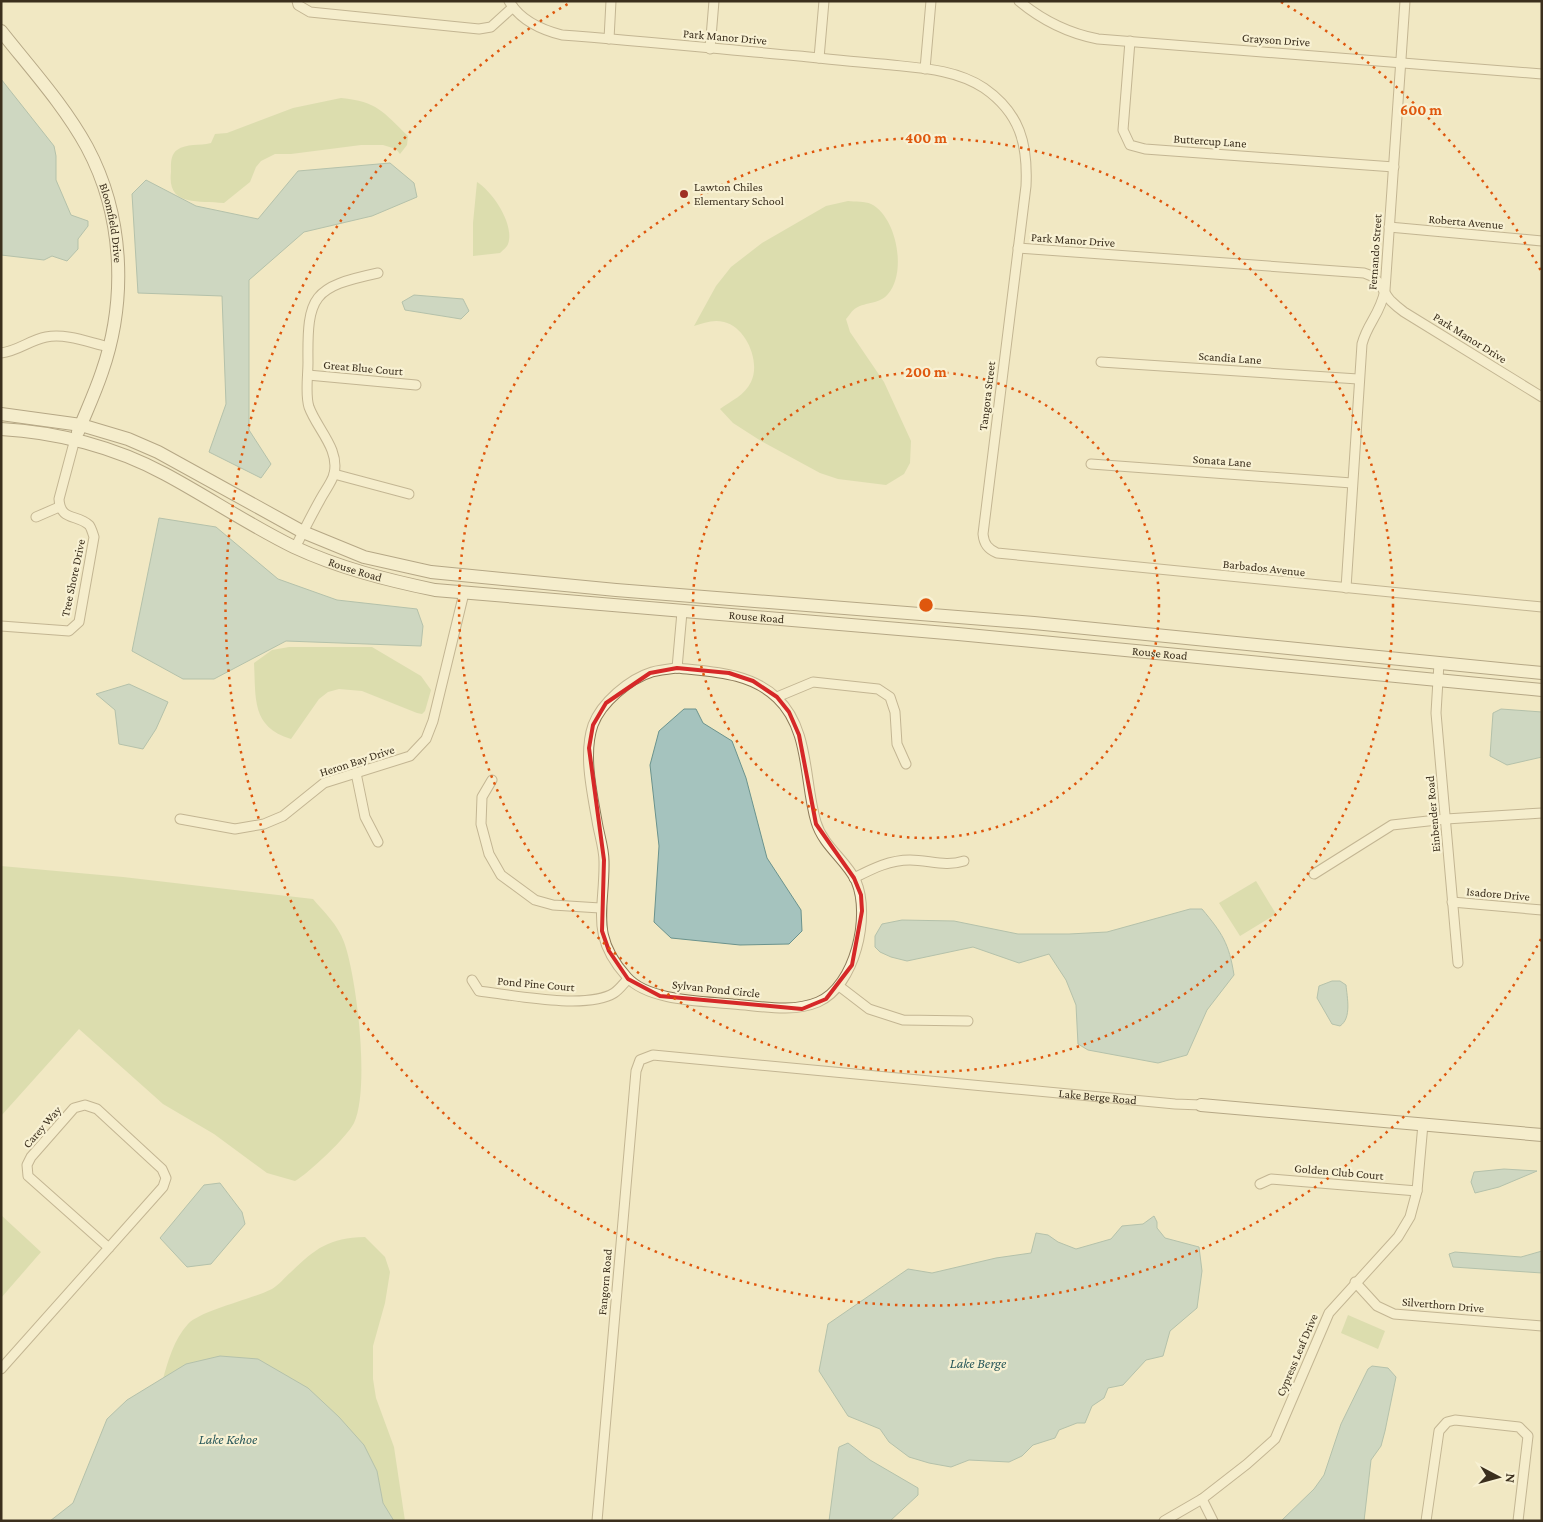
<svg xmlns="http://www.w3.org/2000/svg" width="1543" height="1522" font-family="'Crimson Pro',serif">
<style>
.green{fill:#c3d096}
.water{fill:#a5c3be;stroke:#6b938d}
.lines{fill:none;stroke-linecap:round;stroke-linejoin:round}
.street-casing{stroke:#8c7958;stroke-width:11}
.secondary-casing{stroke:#6e5a3b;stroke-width:14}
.street{stroke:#fbf4d7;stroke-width:9}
.secondary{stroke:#fbf4d7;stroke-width:12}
.marked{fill:none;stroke:#d62828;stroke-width:4;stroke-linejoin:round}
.ring{fill:none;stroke:#df570d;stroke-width:2.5;stroke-dasharray:2.5 5}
.poi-dot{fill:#9f3024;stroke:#f8f1d3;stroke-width:2}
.labels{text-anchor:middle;stroke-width:4.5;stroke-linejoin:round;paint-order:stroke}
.street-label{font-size:12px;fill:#3b2f1d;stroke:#f8f1d3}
.poi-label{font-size:12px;fill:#3b2f1d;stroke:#f8f1d3;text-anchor:start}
.water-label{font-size:14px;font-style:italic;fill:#2c5a5c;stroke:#f8f1d3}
.centre{fill:#df570d;stroke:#f8f1d3;stroke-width:2.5}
.ring-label{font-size:15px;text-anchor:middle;font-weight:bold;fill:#df570d;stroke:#f8f1d3;stroke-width:4.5;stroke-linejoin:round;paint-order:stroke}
</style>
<rect width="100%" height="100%" fill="#f1e8c3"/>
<path class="green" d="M341,98C378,102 382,111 408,136L407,145L400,154L396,149L383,145H361L291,154H275L261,161L256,167L250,182L224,203C197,200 167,207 171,172C171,165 170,155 177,150C187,143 199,146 211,143L215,134L227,133L293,108Z
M477,182C493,192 515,225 508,244C507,247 502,251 500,253L473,256V223Z
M848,201C855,202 865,201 871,204C897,217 907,273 888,294C880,304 866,302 856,308C852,310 849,316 846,319L850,332L884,382L911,441L910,463L904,474L886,485L838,479L820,473L761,441L733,423L720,409C731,401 745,395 751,382C761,362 746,327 724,322C713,319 704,323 694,326L716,286L731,267L762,243L826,206Z
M289,647H372L421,676L431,690L425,711L422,714L417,713L362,691L339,689L328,692L319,699L291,739C251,727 256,698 254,663L272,650Z
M1,866L123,877L313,899C324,912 338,925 344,942C357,977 370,1090 354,1123C347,1137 309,1173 295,1181L267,1173L214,1134L163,1104L79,1029L1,1116Z
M1256,881L1276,914L1240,936L1219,903Z
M1,1215L41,1252L1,1298Z
M365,1237L385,1257L390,1272L385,1303L373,1346V1379L376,1398L394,1447L405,1521H394L383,1503L377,1471L163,1379C168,1361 174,1339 188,1324C202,1310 250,1300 272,1289C279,1285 285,1277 291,1272C316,1248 329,1238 365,1237Z
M1348,1315L1385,1331L1378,1349L1341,1333Z"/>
<path class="water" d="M1,79L54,146L56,156V180L71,215L88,221V226L78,239V249L67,261L52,256L44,260L1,255Z
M390,163L414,183L417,197L372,216L304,232L249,280V430L271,464L261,478L209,452L226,404L222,296L138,293L132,194L146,180L196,206L258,219L298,171Z
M414,295L463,299L469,311L461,319L405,310L402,302Z
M159,518L216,527L278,579L337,600L417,609L423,626L421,646L286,641L214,679H183L132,651Z
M129,684L168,702L156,729L143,749L119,744L115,710L96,694Z
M684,709H696L703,723L732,741L746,778L767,858L801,910L802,931L789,944L740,945L671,938L654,922L659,846L650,765L659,731Z
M1501,709L1542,712V757L1507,765L1490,756L1493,713Z
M1190,909H1202C1222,933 1229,943 1234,975L1207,1010L1187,1055L1158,1063L1088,1050L1078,1044L1076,1005L1066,980L1049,954L1019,963L973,947L907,961L891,957L880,952L875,947V936L882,924L902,920L954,921L1018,934H1069L1107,932Z
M1332,981H1340L1346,985C1347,997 1352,1018 1340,1026L1332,1024L1317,998L1319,986Z
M1504,1169L1537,1171L1499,1187L1475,1193L1471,1182L1474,1172Z
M220,1183L242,1212L245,1224L211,1264L187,1267L160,1238L204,1185Z
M1154,1216L1157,1222V1228L1165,1238L1199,1247L1202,1271L1197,1308L1170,1331L1163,1356L1146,1360L1123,1385L1108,1388L1104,1398L1092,1406L1085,1423H1077L1059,1430L1055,1438L1033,1445L1022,1456L1009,1462L969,1460L951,1467L929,1463L909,1457L889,1442L880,1429L848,1416L819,1371L828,1324L908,1269L932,1273L996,1258L1031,1253L1036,1233L1048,1235L1058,1242L1076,1249L1111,1239L1122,1226L1143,1224Z
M1542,1251V1273L1453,1267L1449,1254L1455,1252L1521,1257Z
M220,1356L258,1359L308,1388L339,1417L364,1445L377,1471L383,1503L394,1521H50L73,1503L107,1419L127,1400L186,1364Z
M1372,1366L1388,1368L1396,1377L1385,1431L1381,1446L1371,1460L1364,1521H1281L1314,1489L1324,1475L1341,1424L1368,1369Z
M848,1443L870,1460L918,1488V1495L890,1521H829L838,1452L839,1447Z"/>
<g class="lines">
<defs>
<g id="street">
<path d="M297,1L298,5L310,12L479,29L491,27L513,7"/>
<path d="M509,1C520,20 542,30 562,35C641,41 720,49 799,56C827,59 854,62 882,64C916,68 954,68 984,88C1020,113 1028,144 1026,186L983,534C984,544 988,549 997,553L1542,607"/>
<path d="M1019,1C1043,21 1067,33 1098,39L1542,74"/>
<path d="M609,39L611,1"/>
<path d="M1130,41L1123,130L1130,145L1145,149L1394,167"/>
<path d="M710,49L714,1"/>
<path d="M819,58L824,1"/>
<path d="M925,69L931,1"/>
<path d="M1389,227L1542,241"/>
<path d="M1018,248L1364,273C1381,278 1381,290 1391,301C1395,305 1400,309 1404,312L1542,397"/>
<path d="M1,353C18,351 30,340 46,337C67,333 90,343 109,347"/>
<path d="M1101,362L1358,379"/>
<path d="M308,375L416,385"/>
<path d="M1091,464L1352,483"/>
<path d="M334,474L409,494"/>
<path d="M36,517L59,507"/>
<path d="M295,548C303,532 311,516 320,500C324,492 332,482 334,474C340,449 317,429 309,407C305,395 308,376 308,362C307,295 313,287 378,273"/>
<path d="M1346,588L1362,344C1368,322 1380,315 1385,290L1405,1"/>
<path d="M1,626L69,631L79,622L94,537C93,534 91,527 89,525C77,514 60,521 59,499L75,439"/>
<path d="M1439,663L1436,713L1458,963"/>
<path d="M677,668C711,672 750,672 777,698C810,729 804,782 816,822C823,846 846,860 856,881C871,916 855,986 818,1002C792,1013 761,1006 733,1004C703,1001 648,1001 627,977C589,935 605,909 604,861C604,848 599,834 597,821C592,792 583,754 593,725C601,703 629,679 652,672C660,670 669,669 677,668Z"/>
<path d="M677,668L682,612"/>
<path d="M777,697L813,682L878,689L890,697L895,712L897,744L906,764"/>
<path d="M356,773L365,817L378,842"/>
<path d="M492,780L482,797L481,824L489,854L501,875L535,900L553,905L600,908"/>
<path d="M180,819L235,829L264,824L283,816L324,783L410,756L426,739L433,721L464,593"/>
<path d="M1314,874L1392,825L1446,819L1542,813"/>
<path d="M854,878C872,869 889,860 910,860C929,860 945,867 964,861"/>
<path d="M1452,902L1542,910"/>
<path d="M472,980L479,991C512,995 587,1010 614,993C619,990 624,983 628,979"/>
<path d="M839,986L869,1009L903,1020L968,1021"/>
<path d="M1260,1184L1271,1179L1417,1191"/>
<path d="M1355,1282L1377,1306L1394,1314L1542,1326"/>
<path d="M1,1369L163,1187L166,1178L162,1169L97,1109L85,1105L74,1108L31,1157L27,1165L28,1176L109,1248"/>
<path d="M1202,1499L1213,1521"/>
<path id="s1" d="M597,1521L636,1071L640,1060L653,1055L1175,1104L1201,1105"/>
<path d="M1164,1521L1202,1499L1247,1464L1275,1439L1329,1313L1398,1237L1410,1217L1417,1191L1423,1124"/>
<path d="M1426,1521L1439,1431L1447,1422L1455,1420L1519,1427L1528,1436L1518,1521"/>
</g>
<g id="secondary">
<path id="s2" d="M1,31C31,69 64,105 87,147C124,216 127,300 102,372C95,393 86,412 78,432"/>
<path d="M1,414L81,425L128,439L158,452L303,532L364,557L431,572L616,590L1034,623L1542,673"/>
<path id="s3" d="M1,429C57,432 115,447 165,474C208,497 249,525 294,547C339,568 387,580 435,590L958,634L1542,690"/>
<path d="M1201,1105L1542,1135"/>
</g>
</defs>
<use href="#street" class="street-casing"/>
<use href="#secondary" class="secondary-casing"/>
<use href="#street" class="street"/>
<use href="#secondary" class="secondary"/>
</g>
<path d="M0 0H1543V1522H0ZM677,668L729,673L753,681L777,697L789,712L799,735L816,824L854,878L861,895L862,911L852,965L826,999L802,1009L660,996L628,979L609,951L602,931L604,860L589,748L593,725L606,703L650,673Z" fill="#f1e8c3" fill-opacity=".55" fill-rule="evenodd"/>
<path class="marked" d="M677,668L729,673L753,681L777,697L789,712L799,735L816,824L854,878L861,895L862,911L852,965L826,999L802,1009L660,996L628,979L609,951L602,931L604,860L589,748L593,725L606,703L650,673Z"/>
<g class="ring">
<circle cx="926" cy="605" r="233"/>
<circle cx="926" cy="605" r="467"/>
<path d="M1541 939A700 700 0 1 1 571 2M1281 2A700 700 0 0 1 1541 271"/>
</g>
<circle class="poi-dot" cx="684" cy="194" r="5"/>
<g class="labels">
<g class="street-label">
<text transform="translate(725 37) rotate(5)" y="4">Park Manor Drive</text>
<text transform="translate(1276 40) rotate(4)" y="4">Grayson Drive</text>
<text transform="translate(1210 141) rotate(4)" y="4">Buttercup Lane</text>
<text transform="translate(1466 222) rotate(5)" y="4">Roberta Avenue</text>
<text dy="4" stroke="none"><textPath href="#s2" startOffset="225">Bloomfield Drive</textPath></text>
<text transform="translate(1073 240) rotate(4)" y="4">Park Manor Drive</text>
<text transform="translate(1375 252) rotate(-86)" y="4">Fernando Street</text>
<text transform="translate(1470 338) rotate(32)" y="4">Park Manor Drive</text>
<text transform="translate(1230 358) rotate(4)" y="4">Scandia Lane</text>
<text transform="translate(363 368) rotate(5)" y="4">Great Blue Court</text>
<text transform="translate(987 396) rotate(-83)" y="4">Tangora Street</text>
<text transform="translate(1222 461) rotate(4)" y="4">Sonata Lane</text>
<text transform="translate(1264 568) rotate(6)" y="4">Barbados Avenue</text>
<text dy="4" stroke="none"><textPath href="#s3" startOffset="385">Rouse Road</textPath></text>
<text transform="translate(73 578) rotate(-78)" y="4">Tree Shore Drive</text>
<text dy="4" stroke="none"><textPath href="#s3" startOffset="790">Rouse Road</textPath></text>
<text dy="4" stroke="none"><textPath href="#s3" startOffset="1195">Rouse Road</textPath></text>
<text transform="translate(357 761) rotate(-18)" y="4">Heron Bay Drive</text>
<text transform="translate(1433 814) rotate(-95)" y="4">Einbender Road</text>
<text transform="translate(1498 894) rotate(5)" y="4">Isadore Drive</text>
<text transform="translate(536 984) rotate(5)" y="4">Pond Pine Court</text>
<text transform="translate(716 989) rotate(6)" y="4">Sylvan Pond Circle</text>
<text dy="4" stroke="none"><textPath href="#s1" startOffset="924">Lake Berge Road</textPath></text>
<text transform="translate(42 1127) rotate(-49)" y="4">Carey Way</text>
<text transform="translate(1339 1172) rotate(5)" y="4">Golden Club Court</text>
<text transform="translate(605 1282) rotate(-85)" y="4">Fangorn Road</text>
<text transform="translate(1443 1305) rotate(5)" y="4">Silverthorn Drive</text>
<text transform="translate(1297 1355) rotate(-67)" y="4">Cypress Leaf Drive</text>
</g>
<g class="poi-label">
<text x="694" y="191">Lawton Chiles<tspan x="694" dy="14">Elementary School</tspan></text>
</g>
<g class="water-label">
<text x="978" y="1368">Lake Berge</text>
<text x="228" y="1444">Lake Kehoe</text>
</g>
</g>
<circle cx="926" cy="605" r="8" class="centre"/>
<g class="ring-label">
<text x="1421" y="115">600 m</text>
<text x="926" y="143">400 m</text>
<text x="926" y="377">200 m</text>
</g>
<rect width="1543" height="1522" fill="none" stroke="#3b2f1d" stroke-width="5"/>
<g transform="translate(1498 1477) rotate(96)" stroke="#f8f1d3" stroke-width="4" paint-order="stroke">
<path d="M0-4L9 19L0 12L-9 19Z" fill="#3b2f1d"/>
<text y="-8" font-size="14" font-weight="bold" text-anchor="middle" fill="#3b2f1d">N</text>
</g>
</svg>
